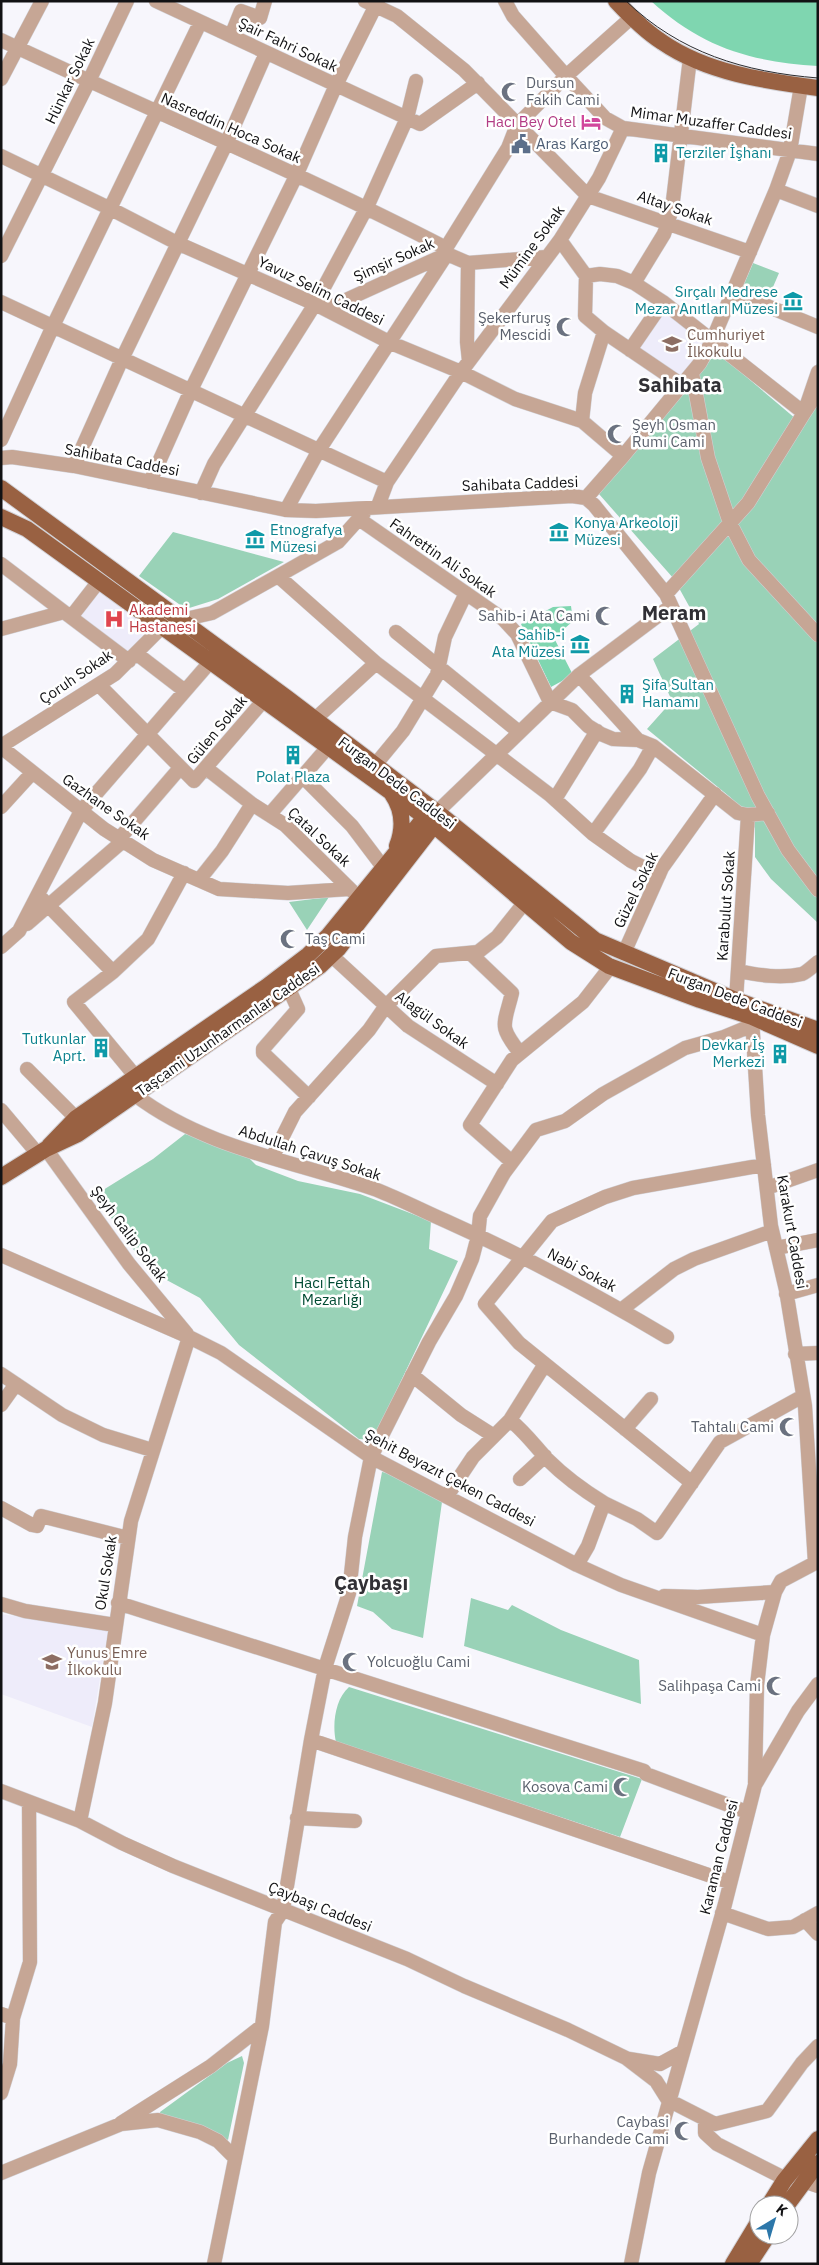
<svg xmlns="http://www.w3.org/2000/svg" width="819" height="2265" font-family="'IBM Plex Sans',sans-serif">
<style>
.built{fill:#eeecfa}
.green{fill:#99d2b7}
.forest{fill:#7fd6b0}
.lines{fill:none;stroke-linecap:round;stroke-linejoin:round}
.minor-casing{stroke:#d2d2d7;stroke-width:15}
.major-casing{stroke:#d2d2d7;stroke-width:18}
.minor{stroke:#c6a695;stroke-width:14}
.major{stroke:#996142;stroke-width:16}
.tram{stroke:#2d2d30;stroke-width:1}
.labels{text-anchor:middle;stroke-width:5;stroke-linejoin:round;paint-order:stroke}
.street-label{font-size:15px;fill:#121214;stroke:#fff}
.worship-label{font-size:15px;fill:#5b616d;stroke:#fff;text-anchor:end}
.hotel-label{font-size:15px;fill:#b23c85;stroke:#fff;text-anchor:end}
.service-label{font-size:15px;fill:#4e5e75;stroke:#fff;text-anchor:start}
.culture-label{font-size:15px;fill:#0d838f;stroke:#fff;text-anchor:start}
.education-label{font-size:15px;fill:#785e54;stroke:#fff;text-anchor:start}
.health-label{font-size:15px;fill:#be3a42;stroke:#fff;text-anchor:start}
.park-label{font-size:15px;fill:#004b33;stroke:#fff}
.district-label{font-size:20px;font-weight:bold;fill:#313035;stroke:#fff}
</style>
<rect width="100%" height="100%" fill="#f7f6fc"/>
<path class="built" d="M663,307L709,342L683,377L635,346Z
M100,588L152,624L127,654L76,615Z
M1,1614L108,1630L92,1727L1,1694Z"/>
<path class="green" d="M753,263L779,273L764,308L738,298Z
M717,352L796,419L818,361V923L771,879L755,857V828L730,797L647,729L672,701L653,659L699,624L674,579L599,494Z
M173,532L284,562L218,599L186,609L139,576Z
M329,897L307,930L289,902Z
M185,1134L213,1141L249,1158L256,1165L298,1181L360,1194L431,1221L429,1249L458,1261L373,1440L359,1439L239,1345L200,1298L148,1270L95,1195L153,1159Z
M382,1472L399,1475L442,1502L423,1638L392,1629L373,1612L357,1606Z
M471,1598L508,1610L512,1605L561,1630L639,1660L641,1704L464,1646Z
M349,1687L642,1779L620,1837L336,1742C332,1725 335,1699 349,1687Z
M242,2056L244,2063L228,2140L198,2125L161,2117L160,2112L227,2063Z"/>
<path class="forest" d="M651,1H818V66C751,62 701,47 651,1Z
M571,606L573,621L554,638L573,675L551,687L521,624L553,607Z"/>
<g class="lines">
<defs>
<path id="minor" d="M156,1L420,124L478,83
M365,1L397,16L464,70L588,196L750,252
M505,1L513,16L566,76L605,118L623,128L818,154
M231,36L241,11L260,18L265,1
M1,40C149,110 301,173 446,248
M1,79L42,1
M1,156L111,209L177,243L315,304L391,343L461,372L515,399L582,421L623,456
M776,190L818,206
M560,240L586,276L585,316L604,332L682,385
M1,256L89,81L127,1
M468,263L467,342L469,361
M586,276L600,274L617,276L634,283L663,302L804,413L818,392
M634,283L664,234L672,209L690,58
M733,292L818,327
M1,302L387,482
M326,309L447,254L468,263L546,257
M630,350L663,302
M692,373L708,458L730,523L749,560L818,635
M582,421L585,393L604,332
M1,440L53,326L200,23
M1,458L12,457L74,466L286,510L316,511L572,496L586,498L594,505L666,594L758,796L788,850L818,890
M74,466L122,359L226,144L266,53
M150,482L191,390L296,176L336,85L378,1
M201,493L214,464L315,304L367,207L407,118L416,81
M586,498L623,456L700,363L712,341L776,190L790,151L801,86
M378,506L387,482L461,372L560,240L599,178L623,128
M286,510L319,450L447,254L446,248L508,148L517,125L566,76L632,17
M359,519L503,619L517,634L550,702L572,710L588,726L601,734L613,739L638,740
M1,564L64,612
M278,576L376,663L550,795L593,834L631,861L659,875
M666,594L748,503L804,413L818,372
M71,617L99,581
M181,620L212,613L278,576L338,542L364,513
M1,629L64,612L129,661
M396,632L519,732
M137,654L185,691
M579,675L638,740L653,746L738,813L748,815L768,813
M99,685L194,781L264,700
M314,720L376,663
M1,746L115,674L162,627
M1,747L104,829L153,860L219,889L288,893L349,889
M375,765L403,731L437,675L445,637L466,593
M206,768L252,804L285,825L352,891
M303,777L352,826L383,867
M555,799L597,731
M1,807L32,773
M437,812L579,675L671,606
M270,814L328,747
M593,834L640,769L653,746
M119,839L180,768
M199,880L222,851L252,804
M42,899L113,972
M27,924L123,841
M1,947L19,931L81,811L211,661
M470,953L512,993C504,1026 498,1025 520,1053
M624,953L662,868L715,794
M332,956L408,1026L497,1084
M738,971C758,975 781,979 802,974C807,972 813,966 818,962
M289,989L298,1009L263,1049V1053L309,1097
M736,1000L748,815
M752,1018L758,1115L771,1226L786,1290L805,1406L815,1563
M27,1069L76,1118
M136,1077L74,1002L113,972L148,939L184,873
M135,1095C206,1149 295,1161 377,1190C400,1199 423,1211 446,1221C522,1255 595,1294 667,1337
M1,1110L38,1154
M46,1149L129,1264L187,1334
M272,1158L295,1112L369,1030L385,1007L436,956L478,952L497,937L525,902
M512,1162L470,1125L512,1060L583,1002L611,966
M767,1188L818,1170
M776,1248L818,1240
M1,1255L189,1337L221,1353L371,1457L577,1565L621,1585L763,1635
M786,1294L818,1285
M621,1310L674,1269L694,1259L772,1231
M795,1354L818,1353
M545,1364L510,1420C525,1432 535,1446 548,1460C565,1477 583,1490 604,1503L588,1546L577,1565
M1,1374L62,1415L103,1435L152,1450
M412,1375L461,1415L494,1436
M1,1405L16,1384
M625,1429L651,1399
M520,1479L545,1456
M692,1483L519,1343L485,1304L552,1221L605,1197L633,1188L764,1165
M447,1496L473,1457L510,1420
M604,1503L637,1519L657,1533L720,1442L803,1396
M1,1508L32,1525L37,1526L41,1516L128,1538
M664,1596L698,1597L775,1592
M118,1603L644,1771L646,1774L747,1812
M1,1604L25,1611L115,1625
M311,1740L729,1882
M755,1783L757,1685L763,1635L775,1592L781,1581L815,1563
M1,1791L80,1821L122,1843L173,1866L407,1959L464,1986L568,2030L626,2058L656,2081L668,2100L715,2124L767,2111L802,2063L818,2046
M297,1818L355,1821
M80,1821L105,1703L131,1521L189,1337
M722,1913L768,1929L793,1927L818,1913
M805,1920L818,1934
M1,2014L13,2018
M629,2059L660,2064L682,2052
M1,2093L10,2064L13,2018L30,1962L29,1802
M705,2119V2133L717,2144L786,2179
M121,2123L211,2066L262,2026
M1,2173L121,2124L158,2120L200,2132L218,2141L235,2158
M803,2181L818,2186
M214,2264L262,2026L275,1922L283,1910L311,1740L325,1668L349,1593L355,1537L371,1457L429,1342L456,1296L472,1259L478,1236L480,1216L504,1173L536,1130L565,1121L603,1094L685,1048L724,1037L753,1025
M631,2264L649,2173L725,1904L755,1785L798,1711L818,1684"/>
<path id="major" d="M616,1C630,16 645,31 662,42C707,73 765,81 818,88
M1,488L287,698L437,812L595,940L736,1000L818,1030
M1,517L27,529L417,811L571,942L609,966L700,1000L752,1017L818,1046
M392,794C403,810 404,828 397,846
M49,1146L76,1118L266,987L308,955L328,936L425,817L433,814
M1,1177L46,1149L78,1134L320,966L338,949L424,838L434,825L437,814
M769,2205L784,2181L818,2139
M787,2205L818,2163
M733,2264L759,2221
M749,2264L768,2235"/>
</defs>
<use href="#minor" class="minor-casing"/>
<use href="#major" class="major-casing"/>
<use href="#minor" class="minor"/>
<use href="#major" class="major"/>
<path class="tram" d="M626,1C680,53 744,72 818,78"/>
</g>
<defs>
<symbol id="mosque-bare" viewBox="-9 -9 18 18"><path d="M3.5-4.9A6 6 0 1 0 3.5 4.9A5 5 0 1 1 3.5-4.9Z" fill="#6b7280" stroke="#fff" stroke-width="2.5" paint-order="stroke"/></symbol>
<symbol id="hotel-bare" viewBox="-9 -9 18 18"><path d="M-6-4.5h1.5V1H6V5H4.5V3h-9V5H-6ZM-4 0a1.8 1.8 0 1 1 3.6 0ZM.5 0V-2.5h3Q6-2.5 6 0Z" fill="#d1479c" stroke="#fff" stroke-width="2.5" paint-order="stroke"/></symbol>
<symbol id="civic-bare" viewBox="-9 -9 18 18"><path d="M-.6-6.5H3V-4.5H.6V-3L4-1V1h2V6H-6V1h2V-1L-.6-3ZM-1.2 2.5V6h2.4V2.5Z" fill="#5c6f8a" stroke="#fff" stroke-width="2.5" paint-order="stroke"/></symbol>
<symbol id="building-bare" viewBox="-9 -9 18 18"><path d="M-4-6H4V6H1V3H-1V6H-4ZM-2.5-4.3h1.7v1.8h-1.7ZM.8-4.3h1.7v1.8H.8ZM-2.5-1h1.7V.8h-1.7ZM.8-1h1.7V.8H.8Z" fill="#0f9aa8" stroke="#fff" stroke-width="2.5" paint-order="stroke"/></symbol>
<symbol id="museum-bare" viewBox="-9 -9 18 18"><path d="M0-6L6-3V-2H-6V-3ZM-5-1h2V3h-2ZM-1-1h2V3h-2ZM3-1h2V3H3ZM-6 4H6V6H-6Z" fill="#0f9aa8" stroke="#fff" stroke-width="2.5" paint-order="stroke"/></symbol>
<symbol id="school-bare" viewBox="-9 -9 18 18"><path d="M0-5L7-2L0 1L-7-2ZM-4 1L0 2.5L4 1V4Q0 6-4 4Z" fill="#8d6e63" stroke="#fff" stroke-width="2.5" paint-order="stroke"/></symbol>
<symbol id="hospital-bare" viewBox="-9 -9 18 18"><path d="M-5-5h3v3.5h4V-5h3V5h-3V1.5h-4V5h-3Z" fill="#e0444e" stroke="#fff" stroke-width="2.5" paint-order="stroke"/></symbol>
</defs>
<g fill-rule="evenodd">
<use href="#mosque-bare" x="497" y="78" width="28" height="28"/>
<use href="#hotel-bare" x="577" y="108" width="28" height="28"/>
<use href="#civic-bare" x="507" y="130" width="28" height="28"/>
<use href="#building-bare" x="647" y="139" width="28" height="28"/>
<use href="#museum-bare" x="779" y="287" width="28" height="28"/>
<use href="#mosque-bare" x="552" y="313" width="28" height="28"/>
<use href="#school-bare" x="658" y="330" width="28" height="28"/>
<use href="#mosque-bare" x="603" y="420" width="28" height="28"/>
<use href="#museum-bare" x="545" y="518" width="28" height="28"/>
<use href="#museum-bare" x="241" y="525" width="28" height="28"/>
<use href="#mosque-bare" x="591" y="602" width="28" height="28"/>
<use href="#hospital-bare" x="100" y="605" width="28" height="28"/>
<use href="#museum-bare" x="566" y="630" width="28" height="28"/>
<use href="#building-bare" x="613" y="680" width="28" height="28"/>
<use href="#building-bare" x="279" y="741" width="28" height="28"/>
<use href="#mosque-bare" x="276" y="925" width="28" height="28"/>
<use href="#building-bare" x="87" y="1034" width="28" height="28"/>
<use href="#building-bare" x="766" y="1040" width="28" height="28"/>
<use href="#mosque-bare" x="775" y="1413" width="28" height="28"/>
<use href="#school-bare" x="38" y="1648" width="28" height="28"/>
<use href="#mosque-bare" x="338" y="1648" width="28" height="28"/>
<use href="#mosque-bare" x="762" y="1672" width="28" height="28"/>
<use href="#mosque-bare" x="609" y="1773" width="28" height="28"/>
<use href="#mosque-bare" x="670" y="2117" width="28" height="28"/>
</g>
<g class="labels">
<g class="street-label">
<text transform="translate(288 45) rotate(25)" y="5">Şair Fahri Sokak</text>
<text transform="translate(70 81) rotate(-64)" y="5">Hünkar Sokak</text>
<text transform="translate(711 123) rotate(8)" y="5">Mimar Muzaffer Caddesi</text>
<text transform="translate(231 128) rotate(24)" y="5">Nasreddin Hoca Sokak</text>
<text transform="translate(675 208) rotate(19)" y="5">Altay Sokak</text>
<text transform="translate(532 247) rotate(-54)" y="5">Mümine Sokak</text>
<text transform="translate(394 260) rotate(-24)" y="5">Şimşir Sokak</text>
<text transform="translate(321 291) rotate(26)" y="5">Yavuz Selim Caddesi</text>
<text transform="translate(122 460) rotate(11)" y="5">Sahibata Caddesi</text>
<text transform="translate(520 484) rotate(-2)" y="5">Sahibata Caddesi</text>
<text transform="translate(443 558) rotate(35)" y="5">Fahrettin Ali Sokak</text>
<text transform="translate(76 677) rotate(-34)" y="5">Çoruh Sokak</text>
<text transform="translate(217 730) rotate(-50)" y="5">Gülen Sokak</text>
<text transform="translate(397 783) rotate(37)" y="5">Furgan Dede Caddesi</text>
<text transform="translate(106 807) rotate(35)" y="5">Gazhane Sokak</text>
<text transform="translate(319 837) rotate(43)" y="5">Çatal Sokak</text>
<text transform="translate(636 890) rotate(-64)" y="5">Güzel Sokak</text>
<text transform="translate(726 906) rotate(-86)" y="5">Karabulut Sokak</text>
<text transform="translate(735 998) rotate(21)" y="5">Furgan Dede Caddesi</text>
<text transform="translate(432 1020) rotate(36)" y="5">Alagül Sokak</text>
<text transform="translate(228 1030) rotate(-35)" y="5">Taşcami Uzunharmanlar Caddesi</text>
<text transform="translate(310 1153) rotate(18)" y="5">Abdullah Çavuş Sokak</text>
<text transform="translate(792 1232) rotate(80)" y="5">Karakurt Caddesi</text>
<text transform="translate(129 1234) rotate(53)" y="5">Şeyh Galip Sokak</text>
<text transform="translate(582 1270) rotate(28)" y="5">Nabi Sokak</text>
<text transform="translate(450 1478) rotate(28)" y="5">Şehit Beyazıt Çeken Caddesi</text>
<text transform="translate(106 1573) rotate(-81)" y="5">Okul Sokak</text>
<text transform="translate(719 1857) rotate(-76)" y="5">Karaman Caddesi</text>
<text transform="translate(320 1907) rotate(22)" y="5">Çaybaşı Caddesi</text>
</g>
<g class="worship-label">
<text x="526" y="88" text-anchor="start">Dursun<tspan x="526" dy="17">Fakih Cami</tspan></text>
<text x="551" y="323">Şekerfuruş<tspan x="551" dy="17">Mescidi</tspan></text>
<text x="632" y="430" text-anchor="start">Şeyh Osman<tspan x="632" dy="17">Rumi Cami</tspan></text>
<text x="590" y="621">Sahib-i Ata Cami</text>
<text x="305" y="944" text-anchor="start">Taş Cami</text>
<text x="774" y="1432">Tahtalı Cami</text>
<text x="367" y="1667" text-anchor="start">Yolcuoğlu Cami</text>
<text x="761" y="1691">Salihpaşa Cami</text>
<text x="608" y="1792">Kosova Cami</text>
<text x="669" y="2127">Caybasi<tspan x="669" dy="17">Burhandede Cami</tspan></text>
</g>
<g class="hotel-label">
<text x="576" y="127">Hacı Bey Otel</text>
</g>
<g class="service-label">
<text x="536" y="149">Aras Kargo</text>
</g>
<g class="culture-label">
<text x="676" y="158">Terziler İşhanı</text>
<text x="778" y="297" text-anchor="end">Sırçalı Medrese<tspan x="778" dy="17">Mezar Anıtları Müzesi</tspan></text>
<text x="574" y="528">Konya Arkeoloji<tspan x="574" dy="17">Müzesi</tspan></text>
<text x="270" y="535">Etnografya<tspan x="270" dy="17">Müzesi</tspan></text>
<text x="565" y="640" text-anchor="end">Sahib-i<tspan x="565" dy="17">Ata Müzesi</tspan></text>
<text x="642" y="690">Şifa Sultan<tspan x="642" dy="17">Hamamı</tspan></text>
<text x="293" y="782" text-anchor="middle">Polat Plaza</text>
<text x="86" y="1044" text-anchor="end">Tutkunlar<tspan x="86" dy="17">Aprt.</tspan></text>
<text x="765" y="1050" text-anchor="end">Devkar İş<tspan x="765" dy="17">Merkezi</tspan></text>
</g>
<g class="education-label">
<text x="687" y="340">Cumhuriyet<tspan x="687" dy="17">İlkokulu</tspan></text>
<text x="67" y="1658">Yunus Emre<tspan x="67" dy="17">İlkokulu</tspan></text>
</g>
<g class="health-label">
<text x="129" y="615">Akademi<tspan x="129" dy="17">Hastanesi</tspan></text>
</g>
<g class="park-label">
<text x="332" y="1288">Hacı Fettah<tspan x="332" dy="17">Mezarlığı</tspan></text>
</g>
<g class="district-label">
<text x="680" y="392">Sahibata</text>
<text x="674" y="620">Meram</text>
<text x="371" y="1590">Çaybaşı</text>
</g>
</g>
<rect width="819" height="2265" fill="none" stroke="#121214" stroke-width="5"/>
<g transform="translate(774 2220) rotate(38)"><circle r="24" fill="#ffffff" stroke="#a0a0a1"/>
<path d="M0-4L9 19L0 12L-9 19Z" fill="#2c77aa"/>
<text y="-8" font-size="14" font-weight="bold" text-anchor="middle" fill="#121214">K</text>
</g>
</svg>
